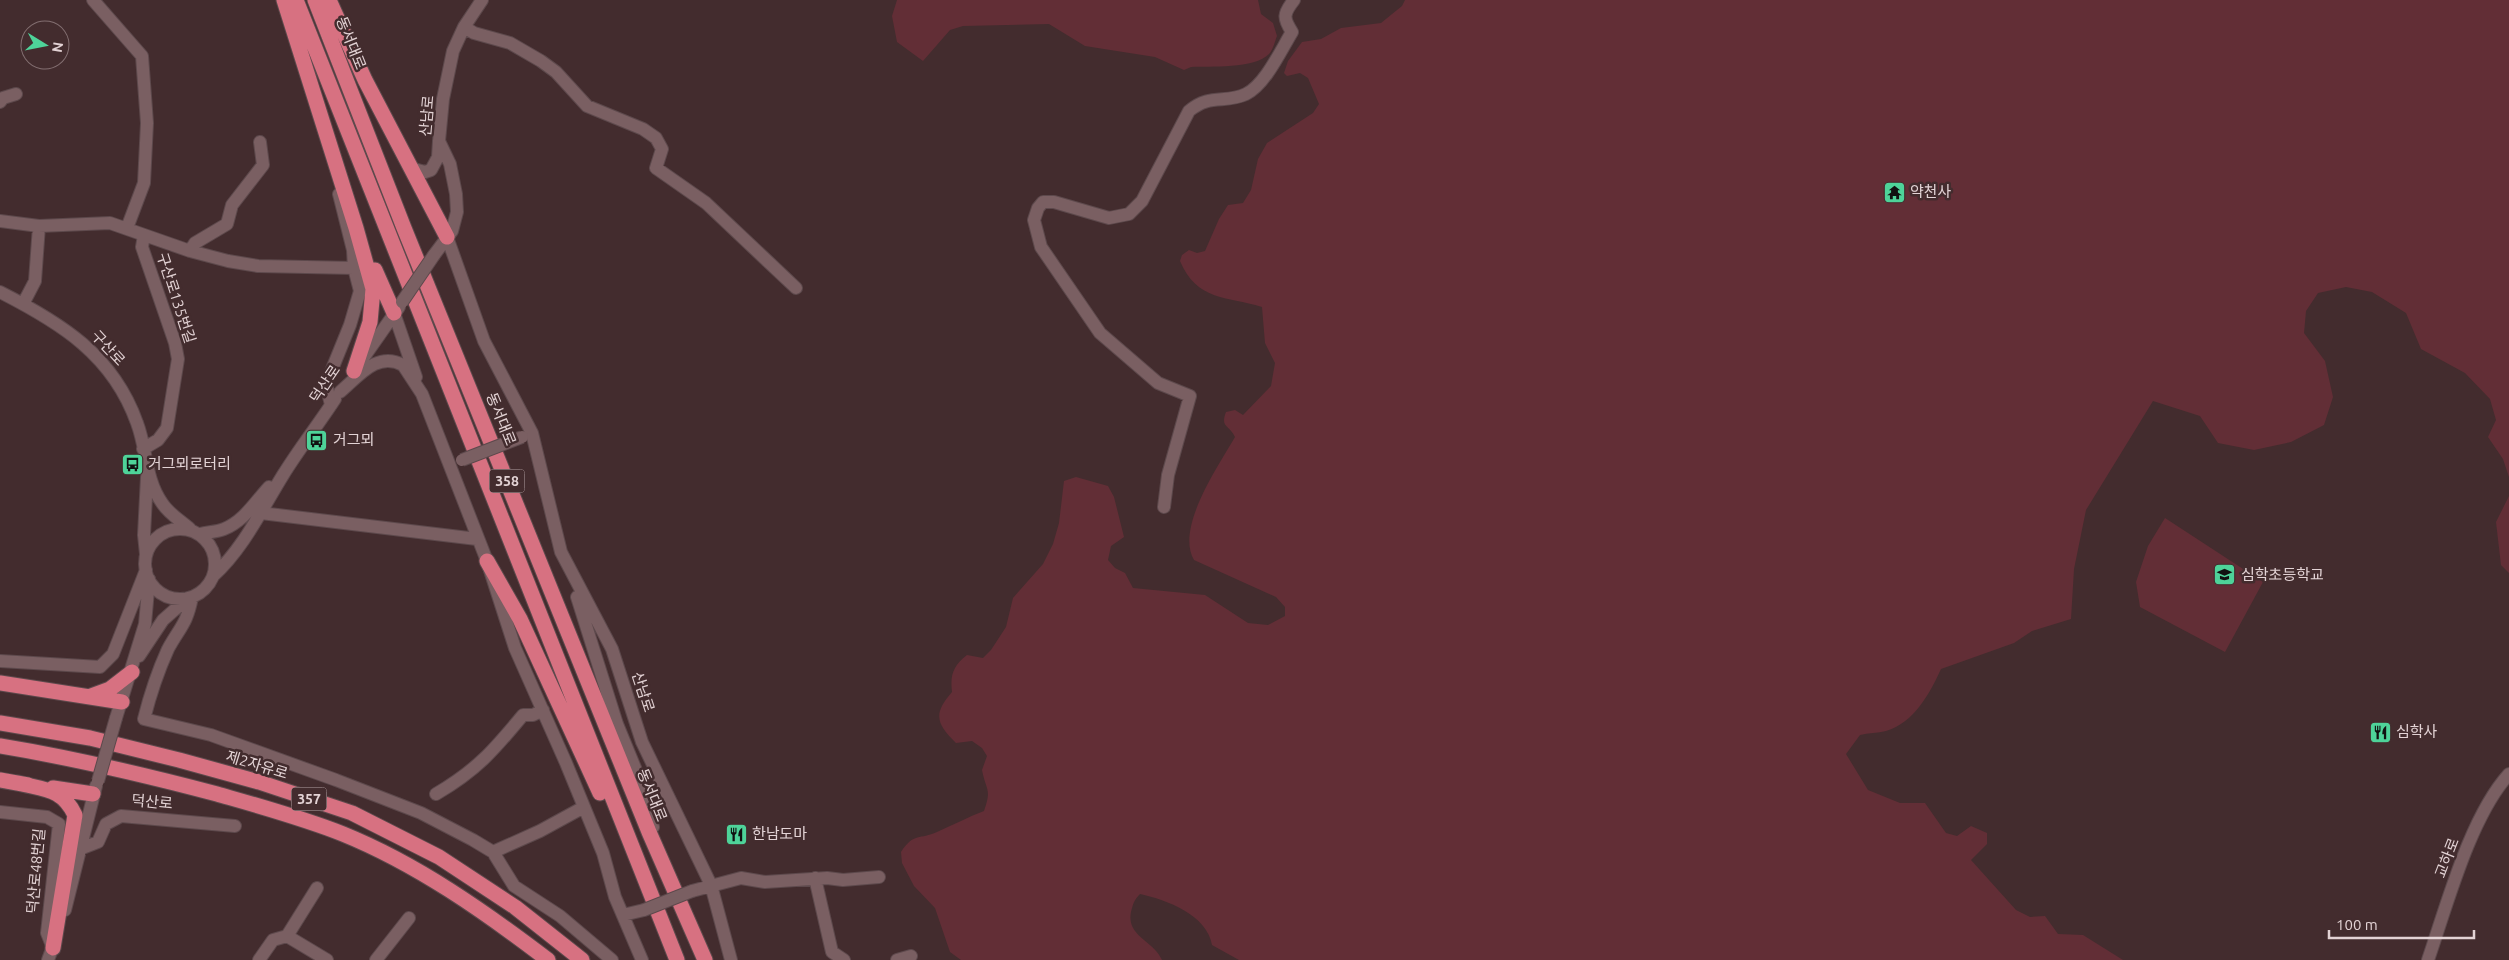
<svg xmlns="http://www.w3.org/2000/svg" width="2509" height="960" font-family="Ubuntu,'Noto Sans KR',sans-serif">
<style>
.green{fill:#622e36}
.lines{fill:none;stroke-linecap:round;stroke-linejoin:round}
.minor-casing{stroke:#5d494c;stroke-width:14}
.highway-casing{stroke:#5d494c;stroke-width:17}
.minor{stroke:#7a5f62;stroke-width:12}
.highway{stroke:#d77181;stroke-width:15}
.minor-bridge-casing{stroke:#5d494c;stroke-width:14;stroke-linecap:butt}
.minor-bridge{stroke:#7a5f62;stroke-width:12}
.labels{text-anchor:middle;stroke-width:5;stroke-linejoin:round;paint-order:stroke}
.shield{fill:#432c2e;stroke:#b3a1a3;stroke-width:1}
.shield-label{font-size:14px;font-weight:bold;fill:#e3d3d5}
.street-label{font-size:15px;fill:#e3d3d5;stroke:#432c2e}
.poi-label{font-size:15px;fill:#e3d3d5;stroke:#432c2e;text-anchor:start}
</style>
<rect width="100%" height="100%" fill="#432c2e"/>
<path class="green" d="M897,0H1258L1261,14L1273,23L1277,36C1275,41 1273,50 1269,54C1255,69 1209,66 1191,67L1184,70L1155,57L1085,46L1049,24L963,26L950,30L923,61L897,42L892,16Z
M1405,0H2509V477L2503,459L2488,437L2496,420L2490,399L2465,373L2421,349L2406,313L2372,292L2346,287L2318,293L2306,311L2304,333L2325,361L2333,397L2324,425L2291,442L2254,450L2218,443L2200,416L2153,401L2086,510L2074,569L2071,619L2032,631L2014,643L1941,669C1930,693 1914,723 1886,731C1878,733 1868,733 1860,735L1846,754L1868,790L1900,803H1925L1946,833L1957,836L1971,826L1987,833V844L1971,860L2016,910L2030,917L2045,916L2058,934L2083,935L2123,960H1239L1212,945C1207,915 1167,900 1140,894C1134,900 1133,904 1131,912C1126,936 1154,941 1162,960H961L950,952L935,908L914,886L902,863L901,852C914,832 920,840 937,832C953,825 968,817 984,811C992,788 986,791 982,770L987,756L982,748L972,741L956,743C936,723 933,714 952,692C950,675 953,666 967,655L983,658L991,650L1006,627L1013,598L1043,564L1053,544L1059,523L1064,481L1076,477L1108,486L1114,497L1124,537L1111,546L1108,560L1115,568L1125,573L1133,588L1205,595L1248,623L1268,625L1285,616V607L1276,597L1194,560C1175,528 1219,465 1235,437C1229,424 1220,428 1226,412L1235,410L1243,415L1271,386L1275,363L1265,343L1262,307C1226,296 1197,301 1180,261L1182,255L1189,250L1197,253L1205,251L1219,219L1228,205L1243,203L1251,190L1258,159L1267,143L1313,113L1319,104L1308,78L1300,73L1287,76L1284,73L1288,61L1302,42L1321,39L1341,28L1381,23L1402,6Z
M2509,496V573L2501,565L2496,522Z
M2165,518L2263,582L2225,652L2140,607L2136,582L2148,546Z"/>
<g class="lines">
<defs>
<path id="minor" d="M93,0L142,56L147,123L144,183L127,228
M464,27L474,33L510,43L541,61L556,72L587,106L643,129L656,138L662,149L656,168L706,203L796,288
M0,102L3,98L16,94
M410,168L425,172L431,170L438,157L439,141
M0,221L39,226L110,223L190,251L228,261L258,266L354,268
M447,237L484,341L532,433L561,552L612,649L642,742L711,885L731,960
M190,251L195,243L227,224L232,205L263,165L260,142
M434,255L452,231L457,212L456,194L450,164L439,141L443,99L453,51L464,27L482,0
M0,292C61,323 113,355 137,423C147,449 145,479 162,503C169,514 180,520 190,529
M23,304L35,281L39,226
M394,313L416,377
M359,364L399,307
M340,392C359,376 377,351 403,365L422,394L487,561L515,648L566,763L603,853L615,897L642,960
M331,405L326,384L350,325L360,291L354,268L353,250L339,194
M143,449L158,440L167,428L178,359L175,343L142,247L144,235
M1164,507L1168,475L1190,396L1158,383L1100,333L1041,247L1034,220L1038,208L1043,202H1054L1109,218L1129,214L1142,201L1189,111C1210,93 1225,104 1246,94C1265,85 1281,50 1292,32C1283,18 1283,14 1294,0
M261,513L477,539
M145 564a35 35 0 1 1 70 0a35 35 0 1 1-70 0Z
M200,534C208,532 217,532 224,529C244,521 255,502 269,487
M146,554L144,535L147,477
M213,576C243,549 262,509 283,475C299,449 318,425 335,399
M192,597C187,624 180,627 168,649C158,671 150,695 144,719L211,735L336,780L421,813L473,840L493,852L514,886L560,916L612,960
M577,597L617,724L640,780L653,827
M139,656L163,620L188,598
M0,661L100,667L113,654L146,570
M116,718L145,624L149,579
M436,794C477,770 494,750 523,715H533L543,710
M0,812L47,817L59,824L47,933L53,948
M80,849L98,842L106,824L121,816L235,826
M493,852L540,831L584,807
M815,878L832,952L844,960
M692,891L741,878L765,882L827,878L843,880L879,877
M65,910L96,786
M623,915L644,910
M287,936L317,888
M48,960L55,941
M259,960L273,940L287,936L327,960
M376,960L409,918
M897,960L911,956
M2428,960C2447,905 2470,817 2509,774"/>
<path id="highway" d="M284,0L356,228L373,289L370,322L354,371
M296,0L677,960
M315,0L404,228L649,832L705,960
M329,0L365,80L447,237
M375,270L394,313
M487,561L520,619L600,793
M0,683L122,702
M91,696L110,689L132,672
M0,723L90,738L179,760L259,782L352,813L439,857L515,907L582,960
M0,746C73,758 145,775 217,794C259,806 303,818 343,834C417,864 485,912 548,960
M0,780L28,785
M18,783C45,790 62,788 75,815L53,948
M53,788L93,794"/>
</defs>
<use href="#minor" class="minor-casing"/>
<use href="#highway" class="highway-casing"/>
<use href="#minor" class="minor"/>
<use href="#highway" class="highway"/>
<defs>
<path id="minor-bridge" d="M402,302L434,255
M462,460L522,437
M98,781L116,718
M644,910L692,891"/>
</defs>
<use href="#minor-bridge" class="minor-bridge-casing"/>
<use href="#minor-bridge" class="minor-bridge"/>
</g>
<defs>
<symbol id="temple-square" viewBox="-11 -11 22 22"><rect x="-9" y="-9" width="18" height="18" rx="4" fill="#4ed399" stroke="#432c2e"/><path d="M0-6L5-2H3V0L6.5 2.5H4V6H1.5V3h-3V6H-4V2.5H-6.5L-3 0V-2H-5Z" fill="#111"/></symbol>
<symbol id="bus-square" viewBox="-11 -11 22 22"><rect x="-9" y="-9" width="18" height="18" rx="4" fill="#4ed399" stroke="#432c2e"/><path d="M-5-6H5V4H4V6H2V4H-2V6H-4V4H-5ZM-3.5-4V0h7V-4ZM-3.5 1.2v1.5H-2V1.2ZM2 1.2v1.5H3.5V1.2Z" fill="#111"/></symbol>
<symbol id="school-square" viewBox="-11 -11 22 22"><rect x="-9" y="-9" width="18" height="18" rx="4" fill="#4ed399" stroke="#432c2e"/><path d="M0-5L7-2L0 1L-7-2ZM-4 1L0 2.5L4 1V4Q0 6-4 4Z" fill="#111"/></symbol>
<symbol id="restaurant-square" viewBox="-11 -11 22 22"><rect x="-9" y="-9" width="18" height="18" rx="4" fill="#4ed399" stroke="#432c2e"/><path d="M-5-6h1v4h1v-4h1v4h1v-4h1v5L-1.5 .5V6h-2V.5L-5-1ZM5-6V6H3V1.5H1.5Q1.5-4 5-6Z" fill="#111"/></symbol>
</defs>
<g fill-rule="evenodd">
<use href="#temple-square" x="1882" y="180" width="25" height="25"/>
<use href="#bus-square" x="304" y="428" width="25" height="25"/>
<use href="#bus-square" x="120" y="452" width="25" height="25"/>
<use href="#school-square" x="2212" y="562" width="25" height="25"/>
<use href="#restaurant-square" x="2368" y="720" width="25" height="25"/>
<use href="#restaurant-square" x="724" y="822" width="25" height="25"/>
</g>
<g class="labels">
<g class="shield">
<rect x="489.5" y="469.5" width="35" height="23" rx="4"/>
<rect x="291.5" y="787.5" width="35" height="23" rx="4"/>
</g>
<g class="shield-label">
<text x="507" y="486">358</text>
<text x="309" y="804">357</text>
</g>
<g class="street-label">
<text transform="translate(351 43) rotate(68)" y="5">동서대로</text>
<text transform="translate(427 116) rotate(-85)" y="5">산남로</text>
<text transform="translate(176 298) rotate(72)" y="5">구산로135번길</text>
<text transform="translate(108 348) rotate(47)" y="5">구산로</text>
<text transform="translate(325 384) rotate(-56)" y="5">덕산로</text>
<text transform="translate(501 419) rotate(68)" y="5">동서대로</text>
<text transform="translate(643 692) rotate(72)" y="5">산남로</text>
<text transform="translate(257 765) rotate(17)" y="5">제2자유로</text>
<text transform="translate(652 795) rotate(68)" y="5">동서대로</text>
<text transform="translate(152 802) rotate(5)" y="5">덕산로</text>
<text transform="translate(2447 858) rotate(-69)" y="5">교하로</text>
<text transform="translate(36 871) rotate(-85)" y="5">덕산로48번길</text>
</g>
<g class="poi-label">
<text x="1910" y="197">약천사</text>
<text x="333" y="445">거그뫼</text>
<text x="148" y="469">거그뫼로터리</text>
<text x="2241" y="580">심학초등학교</text>
<text x="2396" y="737">심학사</text>
<text x="752" y="839">한남도마</text>
</g>
</g>
<g transform="translate(45 45) rotate(100)"><circle r="24" fill="#432c2e" stroke="#836f71"/>
<path d="M0-4L9 19L0 12L-9 19Z" fill="#4ed399"/>
<text y="-8" font-size="14" font-weight="bold" text-anchor="middle" fill="#e3d3d5">N</text>
</g>
<path d="M2329 930v8h145v-8" fill="none" stroke="#e3d3d5" stroke-width="2.5"/>
<text x="2336" y="930" font-size="15" fill="#e3d3d5" stroke="#432c2e" stroke-width="4" paint-order="stroke">100 m</text>
</svg>
